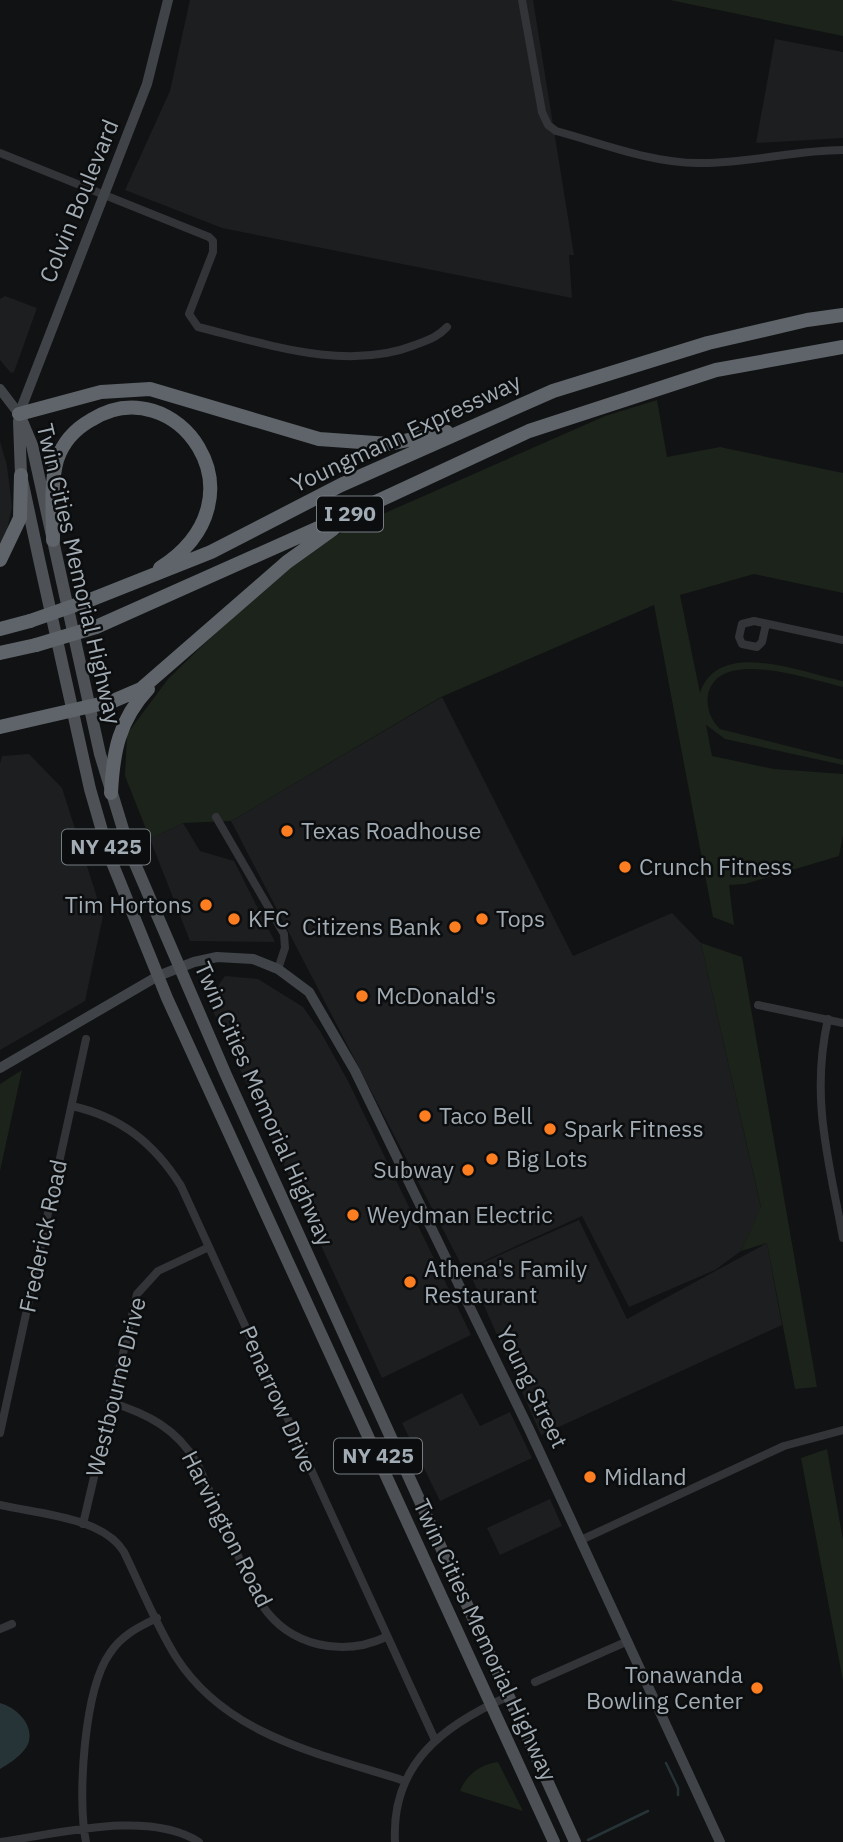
<svg xmlns="http://www.w3.org/2000/svg" width="843" height="1842" font-family="'IBM Plex Sans',sans-serif">
<style>
.built{fill:#1d1e20}
.green{fill:#1c231b}
.water{fill:#273437}
.lines{fill:none;stroke-linecap:round;stroke-linejoin:round}
.stream{stroke:#273437;stroke-width:2.5}
.street{stroke:#323438;stroke-width:8}
.secondary{stroke:#404448;stroke-width:10}
.primary{stroke:#4e5257;stroke-width:12}
.highway{stroke:#5e6469;stroke-width:14}
.highway-bridge{stroke:#5e6469;stroke-width:14}
.poi-dot{fill:#fc7e20;stroke:#0c0d0e;stroke-width:2.5}
.labels{text-anchor:middle;stroke-width:5;stroke-linejoin:round;paint-order:stroke}
.shield{fill:#0c0d0e;stroke:#757c82;stroke-width:2}
.shield-label{font-size:21px;font-weight:bold;fill:#a2acb4}
.street-label{font-size:23px;fill:#a2acb4;stroke:#0c0d0e}
.poi-label{font-size:23px;fill:#a2acb4;stroke:#0c0d0e;text-anchor:start}
</style>
<rect width="100%" height="100%" fill="#111213"/>
<path class="built" d="M190,0H533L574,255H569L572,298L222,228L125,190L170,91Z
M775,39L843,52V138L756,143Z
M5,296L37,308L14,372L11,373L0,360V299Z
M0,441L7,466L12,507L5,539L0,546Z
M442,697L573,956L672,913L701,943L761,1208L741,1251L715,1270L629,1307L582,1216L464,1270L231,821Z
M29,754L62,788L103,916L85,1001L0,1050V764L2,756Z
M183,823L200,851L234,861L275,942L190,941L150,839Z
M225,976L258,979L303,1007L320,1031L348,1081L471,1335L382,1378L208,1000Z
M579,1220L627,1319L767,1243L782,1325L541,1435L468,1269Z
M462,1393L480,1426L510,1412L532,1458L440,1501L402,1423Z
M550,1499L562,1526L500,1555L487,1528Z"/>
<path class="green" d="M670,0H843V36Z
M657,400L667,457L720,447L843,473V593L754,574L680,595L700,693C718,638 801,672 843,681V687C811,680 718,646 708,695C706,708 711,720 720,729L843,760V765L725,739L706,725L712,756L774,769L843,774V835L839,856L745,884L729,885L734,925L713,917L654,605L441,697L231,821L183,823L150,839L125,776L127,734L168,679L204,644L273,582L323,542L351,528L605,416Z
M701,943L742,957L817,1387L795,1389L767,1243L741,1251L761,1207Z
M22,1070L0,1171V1084Z
M827,1449L843,1540V1681L801,1458Z
M498,1762L523,1811L460,1791C466,1775 481,1764 498,1762Z"/>
<path class="water" d="M0,1703C15,1707 33,1723 29,1741C26,1753 10,1763 0,1769Z"/>
<g class="lines">
<path class="stream" d="M666,1763L678,1788V1795
M588,1840L648,1811"/>
<path class="street" d="M522,0L542,112L548,125L556,131C601,143 651,163 698,163C747,164 794,150 843,150
M0,153L209,237L213,241V252L189,314L198,327C266,344 347,372 415,345C428,340 438,337 447,327
M766,624L762,642L757,647L742,644L739,637L742,624L754,621L843,640
M216,817L284,934L285,948L278,969
M758,1005L843,1023
M828,1019C810,1098 829,1161 843,1238
M72,1106C121,1117 154,1143 181,1186L435,1740
M110,1402C148,1414 176,1428 197,1463C209,1489 220,1515 232,1542C242,1563 249,1586 262,1605C290,1647 343,1657 386,1637
M0,1433L86,1039
M0,1505C38,1514 103,1517 124,1552C141,1587 156,1625 176,1657C227,1737 322,1754 405,1781
M83,1524L137,1294L158,1271L209,1247
M581,1540L784,1446L843,1430
M0,1629L12,1624
M535,1682L628,1641
M0,1842C57,1834 149,1809 199,1842
M86,1842C77,1799 84,1689 110,1653C121,1636 138,1627 157,1618
M395,1842C391,1763 444,1725 509,1696"/>
<path class="secondary" d="M0,389L19,414
M19,414L147,84L168,0
M0,1068L158,976L194,962L217,957L253,959L278,969L309,992L355,1071L529,1429L720,1842"/>
<path class="primary" d="M19,414L32,445L100,754L130,852L226,1075L575,1842
M19,421L21,475L39,559L90,789L109,855L167,998L554,1842"/>
<path class="highway" d="M19,414L101,392L150,389L319,439L389,444L447,432
M53,540C53,514 50,485 57,460C63,442 75,429 91,420C175,367 271,497 160,568
M0,560L20,518L21,475
M90,600L211,552L341,485L553,391L708,343L807,320L843,315
M96,627L363,508L529,431L716,370L843,347
M0,629L30,621
M0,653L36,645
M0,727L113,701L141,689L287,562L333,529
M111,793C113,752 119,720 148,689"/>
<path class="highway-bridge" d="M30,621L90,600
M36,645L96,627"/>
</g>
<g class="poi-dot">
<circle cx="287" cy="831" r="7"/>
<circle cx="625" cy="867" r="7"/>
<circle cx="206" cy="905" r="7"/>
<circle cx="234" cy="919" r="7"/>
<circle cx="482" cy="919" r="7"/>
<circle cx="455" cy="927" r="7"/>
<circle cx="362" cy="996" r="7"/>
<circle cx="425" cy="1116" r="7"/>
<circle cx="550" cy="1129" r="7"/>
<circle cx="492" cy="1159" r="7"/>
<circle cx="468" cy="1170" r="7"/>
<circle cx="353" cy="1215" r="7"/>
<circle cx="410" cy="1282" r="7"/>
<circle cx="590" cy="1477" r="7"/>
<circle cx="757" cy="1688" r="7"/>
</g>
<g class="labels">
<g class="shield">
<rect x="317" y="496.5" width="66" height="35" rx="5"/>
<rect x="62" y="829.5" width="88" height="35" rx="5"/>
<rect x="334" y="1438.5" width="88" height="35" rx="5"/>
</g>
<g class="shield-label">
<text x="350" y="521">I 290</text>
<text x="106" y="854">NY 425</text>
<text x="378" y="1463">NY 425</text>
</g>
<g class="street-label">
<text transform="translate(79 201) rotate(-68)" y="8">Colvin Boulevard</text>
<text transform="translate(406 433) rotate(-25)" y="8">Youngmann Expressway</text>
<text transform="translate(79 574) rotate(77)" y="8">Twin Cities Memorial Highway</text>
<text transform="translate(264 1104) rotate(66)" y="8">Twin Cities Memorial Highway</text>
<text transform="translate(43 1236) rotate(-78)" y="8">Frederick Road</text>
<text transform="translate(116 1387) rotate(-76)" y="8">Westbourne Drive</text>
<text transform="translate(532 1387) rotate(64)" y="8">Young Street</text>
<text transform="translate(278 1399) rotate(66)" y="8">Penarrow Drive</text>
<text transform="translate(227 1529) rotate(63)" y="8">Harvington Road</text>
<text transform="translate(485 1640) rotate(65)" y="8">Twin Cities Memorial Highway</text>
</g>
<g class="poi-label">
<text x="301" y="839">Texas Roadhouse</text>
<text x="639" y="875">Crunch Fitness</text>
<text x="192" y="913" text-anchor="end">Tim Hortons</text>
<text x="248" y="927">KFC</text>
<text x="496" y="927">Tops</text>
<text x="441" y="935" text-anchor="end">Citizens Bank</text>
<text x="376" y="1004">McDonald's</text>
<text x="439" y="1124">Taco Bell</text>
<text x="564" y="1137">Spark Fitness</text>
<text x="506" y="1167">Big Lots</text>
<text x="454" y="1178" text-anchor="end">Subway</text>
<text x="367" y="1223">Weydman Electric</text>
<text x="424" y="1277">Athena's Family<tspan x="424" dy="26">Restaurant</tspan></text>
<text x="604" y="1485">Midland</text>
<text x="743" y="1683" text-anchor="end">Tonawanda<tspan x="743" dy="26">Bowling Center</tspan></text>
</g>
</g>
</svg>
